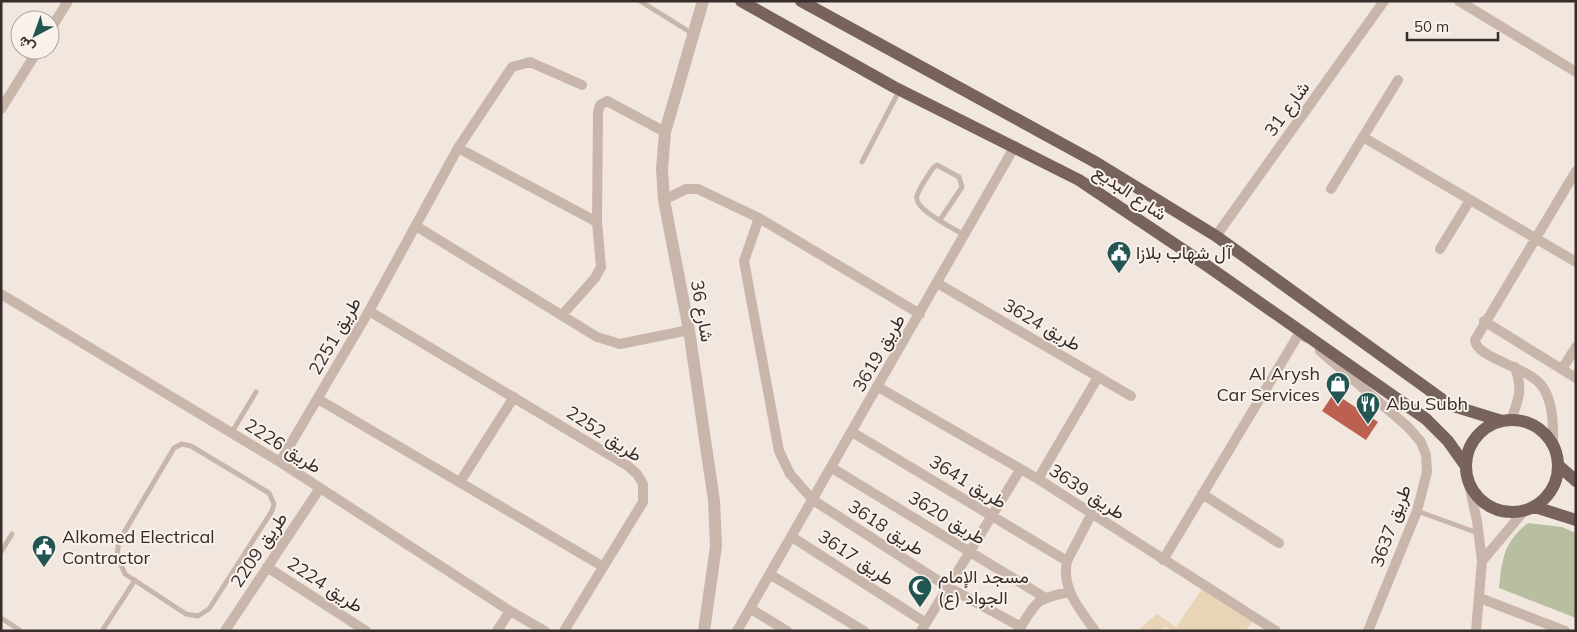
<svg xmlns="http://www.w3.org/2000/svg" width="1577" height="632" font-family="Mulish,Vazirmatn,sans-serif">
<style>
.green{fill:#b7bfa0}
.sand{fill:#e9d4b8}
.building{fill:#bc6151}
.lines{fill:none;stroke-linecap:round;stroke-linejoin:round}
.service{stroke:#c8b6ab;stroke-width:5}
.minor{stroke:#c8b6ab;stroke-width:10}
.tertiary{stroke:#c8b6ab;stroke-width:12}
.primary{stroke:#77635c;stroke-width:12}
.labels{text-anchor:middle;stroke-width:4;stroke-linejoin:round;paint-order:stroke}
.street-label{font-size:18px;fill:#372d2a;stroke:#f9f1eb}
.poi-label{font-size:18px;fill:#372d2a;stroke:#f9f1eb;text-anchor:start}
</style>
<rect width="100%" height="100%" fill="#f1e7df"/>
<path class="green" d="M1528,523L1562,527L1576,533V618L1499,588C1502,558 1504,542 1528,523Z"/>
<path class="sand" d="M1202,589L1255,618L1246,631H1172L1165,627L1160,631H1137L1157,614L1176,627Z"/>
<path class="building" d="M1334,393L1378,422L1366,440L1322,411Z"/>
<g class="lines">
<path class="service" d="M640,1L693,34
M862,162L899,91
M940,220L962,187L959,177L937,165L933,168C928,176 920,186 917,196C913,209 953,228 964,235
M232,432L256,392
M182,444L191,446L269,493L274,504L272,511L209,609L198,616L186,614L125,574L117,555L119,541L174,448Z
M1417,511L1478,533
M1,552L12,534
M1,618L21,631
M102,631L135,580"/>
<path class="minor" d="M1459,1L1576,72
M50,30L68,1
M1,109L38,50
M1363,137L1576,262
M458,148L597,222
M1331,189L1398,80
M664,200L686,189H698L759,218L920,314
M759,218L744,261L779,451L790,474L813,500L948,587L1021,627
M416,226L597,337L620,344L689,330
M1216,236L1384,1
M1440,249L1470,200
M937,283L1131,396
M1,294L280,462L510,611L545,631
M369,311L628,466L637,474L643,484V502L564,631
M562,315L595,278L601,267L597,222L598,112L600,105L607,101L665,132
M1484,321L1576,378
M1320,351L1408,427L1421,442L1426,455L1427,472L1417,511L1368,631
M1562,369L1576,347
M878,387L1038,479L1276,631
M318,399L602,566
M1511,420C1519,398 1523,390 1515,367
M852,432L1067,561
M1553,446C1553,426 1554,407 1544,389C1532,367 1476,359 1475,340L1576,171
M280,462L369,311L458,148L512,67L530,62L582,85
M832,468L1044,597
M1038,479L1098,377
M460,482L514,397
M1469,484L1477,521L1482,561L1476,631
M1202,494L1279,543
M1091,515L1067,561C1061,589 1080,609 1095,631
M792,537L926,623
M1163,560L1300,332L1306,338
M1482,561L1524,511
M267,567L366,631
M771,575L864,631
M1480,598L1565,631
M751,609L787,631
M225,631L320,488
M497,631L510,611
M737,631L1015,146
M921,631L1020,470
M1018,631C1037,602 1034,599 1069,592"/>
<path class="tertiary" d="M703,1L665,132L662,169L664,200L689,330L714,501L716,546L704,631"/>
<path class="primary" d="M741,1L894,87L1079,180L1206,265L1426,419L1448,441L1465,465
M801,1L1097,163L1216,236L1450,405L1502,421
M1466 466a46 46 0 1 1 92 0a46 46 0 1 1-92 0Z
M1558,465L1576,481
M1535,507L1576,520"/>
</g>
<defs>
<symbol id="civic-pin" viewBox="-11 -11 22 30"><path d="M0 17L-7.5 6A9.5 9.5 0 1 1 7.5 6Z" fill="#235553" stroke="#f9f1eb"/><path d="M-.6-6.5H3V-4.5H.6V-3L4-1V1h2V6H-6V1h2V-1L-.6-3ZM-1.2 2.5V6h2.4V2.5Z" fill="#fff"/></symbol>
<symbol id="shop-pin" viewBox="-11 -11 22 30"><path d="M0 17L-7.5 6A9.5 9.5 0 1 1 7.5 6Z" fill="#235553" stroke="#f9f1eb"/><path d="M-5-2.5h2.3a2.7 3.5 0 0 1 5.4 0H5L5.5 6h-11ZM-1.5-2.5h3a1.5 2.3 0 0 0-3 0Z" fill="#fff"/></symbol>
<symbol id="restaurant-pin" viewBox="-11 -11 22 30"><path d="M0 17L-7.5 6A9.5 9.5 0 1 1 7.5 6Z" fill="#235553" stroke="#f9f1eb"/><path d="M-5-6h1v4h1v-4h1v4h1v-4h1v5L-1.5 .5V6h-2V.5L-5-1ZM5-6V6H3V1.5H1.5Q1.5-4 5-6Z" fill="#fff"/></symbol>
<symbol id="mosque-pin" viewBox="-11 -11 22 30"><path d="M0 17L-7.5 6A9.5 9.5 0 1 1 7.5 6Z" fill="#235553" stroke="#f9f1eb"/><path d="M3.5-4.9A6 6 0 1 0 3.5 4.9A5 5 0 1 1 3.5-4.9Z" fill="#fff"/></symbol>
</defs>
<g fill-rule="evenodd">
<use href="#civic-pin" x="1105" y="239" width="28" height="38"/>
<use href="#shop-pin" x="1324" y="370" width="28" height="38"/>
<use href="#restaurant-pin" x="1354" y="390" width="28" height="38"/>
<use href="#civic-pin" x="30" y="533" width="28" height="38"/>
<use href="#mosque-pin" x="906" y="573" width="28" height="38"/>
</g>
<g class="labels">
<g class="street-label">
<text transform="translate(1287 109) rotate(-54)" y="6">شارع 31</text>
<text transform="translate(1130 193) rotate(34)" y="6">شارع البديع</text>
<text transform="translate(702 311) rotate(80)" y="6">شارع 36</text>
<text transform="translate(1042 325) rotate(30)" y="6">طريق 3624</text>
<text transform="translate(335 336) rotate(-60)" y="6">طريق 2251</text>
<text transform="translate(879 353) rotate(-60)" y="6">طريق 3619</text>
<text transform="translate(604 434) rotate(33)" y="6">طريق 2252</text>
<text transform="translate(283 446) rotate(32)" y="6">طريق 2226</text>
<text transform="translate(968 482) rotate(31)" y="6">طريق 3641</text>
<text transform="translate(1087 492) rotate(33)" y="6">طريق 3639</text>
<text transform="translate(947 518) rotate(31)" y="6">طريق 3620</text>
<text transform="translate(1391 526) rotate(-70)" y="6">طريق 3637</text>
<text transform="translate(886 528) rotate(33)" y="6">طريق 3618</text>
<text transform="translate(259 550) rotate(-56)" y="6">طريق 2209</text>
<text transform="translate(856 558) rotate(33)" y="6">طريق 3617</text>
<text transform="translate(325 585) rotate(33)" y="6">طريق 2224</text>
</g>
<g class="poi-label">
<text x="1136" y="259">آل شهاب بلازا</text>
<text x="1320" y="380" text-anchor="end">Al Arysh<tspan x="1320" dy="21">Car Services</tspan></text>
<text x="1386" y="410">Abu Subh</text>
<text x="62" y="543">Alkomed Electrical<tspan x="62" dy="21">Contractor</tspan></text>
<text x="938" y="583">مسجد الإمام<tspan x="938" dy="21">الجواد (ع)</tspan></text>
</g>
</g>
<rect width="1577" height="632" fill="none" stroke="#372d2a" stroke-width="5"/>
<g transform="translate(35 35) rotate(221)"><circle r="24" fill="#f9f1eb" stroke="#aba39e"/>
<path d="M0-4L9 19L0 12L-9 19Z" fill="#235553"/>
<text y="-8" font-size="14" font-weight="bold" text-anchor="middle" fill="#372d2a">ش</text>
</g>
<path d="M1407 32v8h91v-8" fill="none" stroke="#372d2a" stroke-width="2.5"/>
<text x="1414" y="32" font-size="15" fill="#372d2a" stroke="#f9f1eb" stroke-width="4" paint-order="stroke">50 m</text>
</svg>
